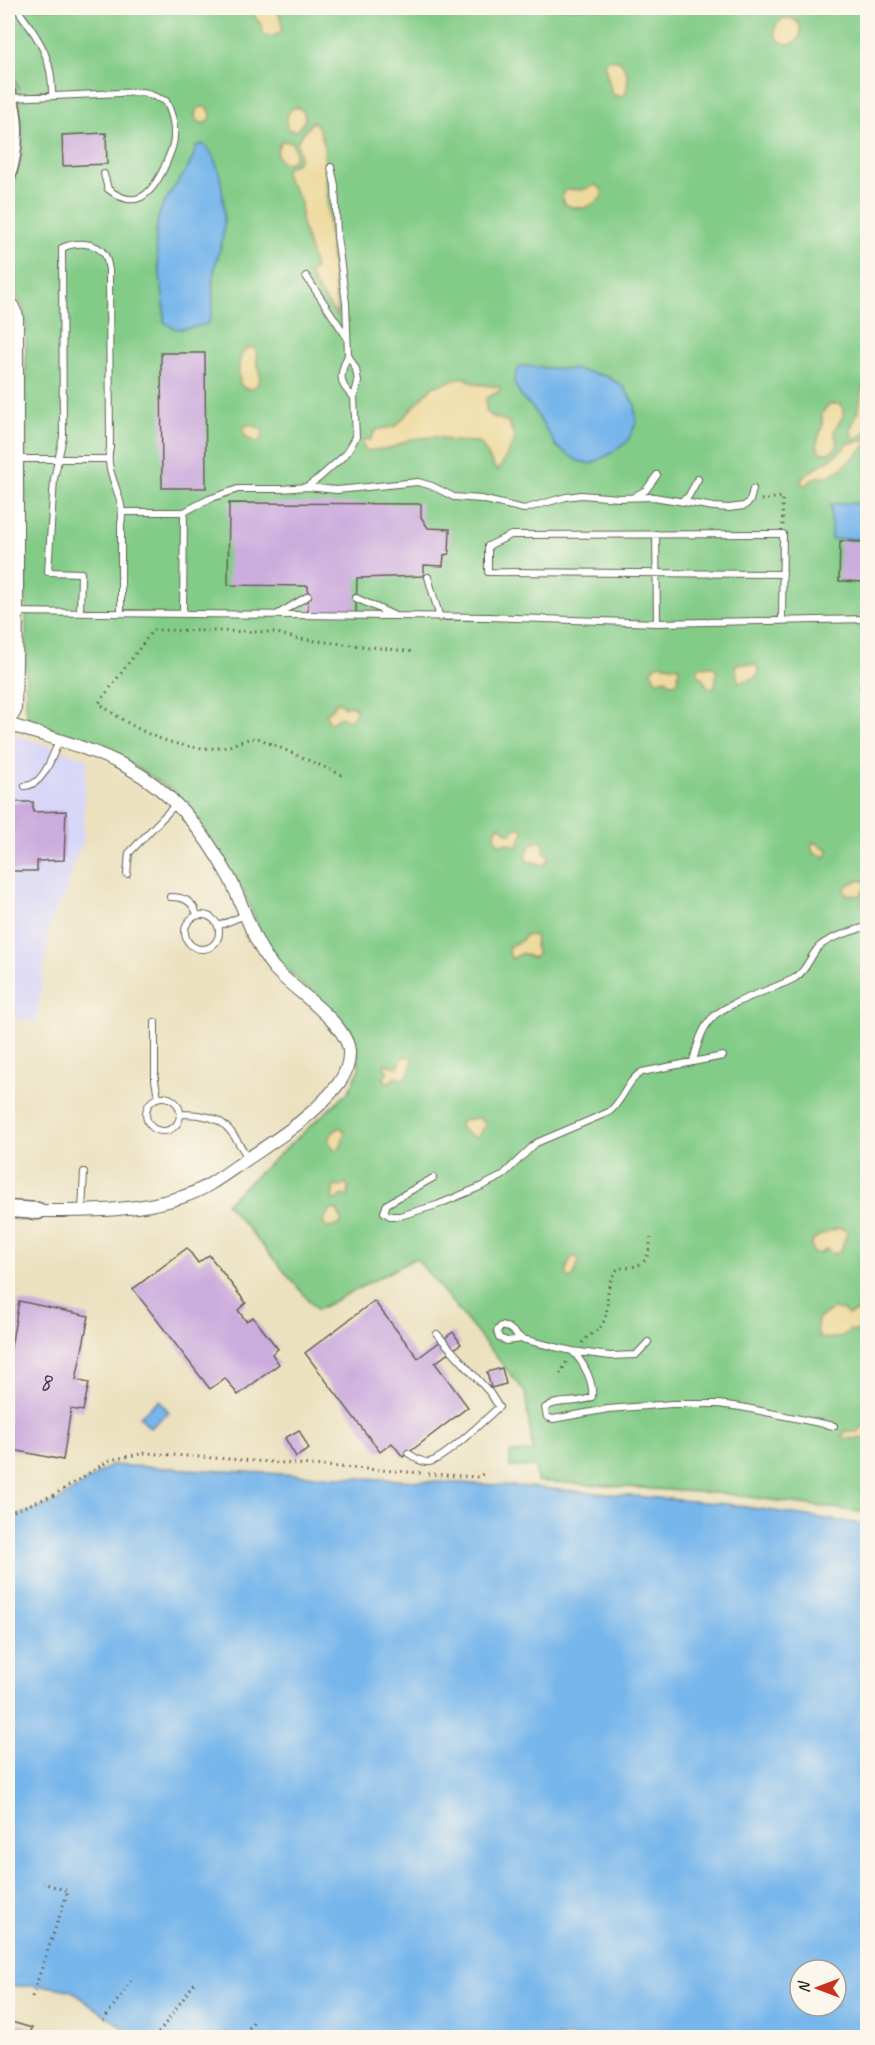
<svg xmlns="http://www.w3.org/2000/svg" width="875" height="2045" font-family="Caveat,sans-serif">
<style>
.built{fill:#d9d7f7}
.green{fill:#83cc88;stroke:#507452;stroke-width:1.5}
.sand{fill:#eeda9e;stroke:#857b5d;stroke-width:1.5}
.water{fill:#77b6eb;stroke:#4a6984;stroke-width:1.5;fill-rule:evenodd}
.building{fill:#ccabdd}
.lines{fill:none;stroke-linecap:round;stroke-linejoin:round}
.lane-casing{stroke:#646155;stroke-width:8}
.street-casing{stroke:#646155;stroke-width:14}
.secondary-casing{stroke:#646155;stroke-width:19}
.path{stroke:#646155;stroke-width:3;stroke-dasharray:1.5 4.5;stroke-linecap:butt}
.lane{stroke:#fff;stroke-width:6}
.street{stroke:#fff;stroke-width:12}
.secondary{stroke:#fff;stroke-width:16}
.labels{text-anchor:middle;stroke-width:4.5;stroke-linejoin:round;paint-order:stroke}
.number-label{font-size:26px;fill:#48404c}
</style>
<rect width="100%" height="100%" fill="#fbf7ec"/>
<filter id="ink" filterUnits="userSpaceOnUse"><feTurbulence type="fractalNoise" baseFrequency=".0167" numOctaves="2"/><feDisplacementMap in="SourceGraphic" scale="12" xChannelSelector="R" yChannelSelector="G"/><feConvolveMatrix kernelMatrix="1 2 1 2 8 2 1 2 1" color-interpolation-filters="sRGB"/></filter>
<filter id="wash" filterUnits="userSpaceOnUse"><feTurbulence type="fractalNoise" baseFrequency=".008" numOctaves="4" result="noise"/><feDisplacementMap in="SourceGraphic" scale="24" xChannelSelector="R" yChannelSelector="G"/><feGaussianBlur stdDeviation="1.35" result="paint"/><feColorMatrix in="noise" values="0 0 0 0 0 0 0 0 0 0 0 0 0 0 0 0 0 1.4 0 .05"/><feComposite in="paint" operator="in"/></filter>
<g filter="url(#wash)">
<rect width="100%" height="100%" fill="#ebe1bf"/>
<path class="built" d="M8,733L88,759L85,779L83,843L76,856L67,889L49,927L37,1021L8,1020Z"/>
<path class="green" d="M8,8H867V1513L727,1494L537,1481L535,1467H510V1453L533,1452L525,1392L416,1258L317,1310L226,1203L349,1091L359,1070L358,1052L351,1030L278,962L261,934L243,890L196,817L174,792L120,757L76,739L35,728L28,719L26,709V328L23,309L13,289L14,283L11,282L8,276V198L23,151L18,97L8,76V73L19,89L12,68L8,64Z"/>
<path class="sand" d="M257,8H274C281,14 282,22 282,31C276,36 269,38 263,34L262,26L252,13Z
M775 31a13 13 0 1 1 26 0a13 13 0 1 1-26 0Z
M610,59L619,60C628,68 630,84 625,95L620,97L612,94L604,64Z
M195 115a8 8 0 1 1 16 0a8 8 0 1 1-16 0Z
M296,107L304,111L305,120L297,131L287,129L286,119L290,110Z
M313,121L319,128L324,144L328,216L337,316L316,288L309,274L315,268C313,259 301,224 301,217C301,212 302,208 301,203C297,189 285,184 285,169L298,162L300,157L297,141Z
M282,141L291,142C296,148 297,156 291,162L283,163C275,158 276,147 282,141Z
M595,185L602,189V197C591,208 579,212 565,204L562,199L563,193L568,189L582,190Z
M247,348H255C258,354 256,357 257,363C260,374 263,379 254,388L246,389L240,384C238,371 237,358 247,348Z
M463,377L476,384L500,387V391L486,398V411L491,416L509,422L515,440L498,471C493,468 486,449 479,442L450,441L440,437H433L411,439L391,448L366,451L362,443L364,439L370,440L376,430L396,426L432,387Z
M867,383V430L858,438H854L851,433V428L859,408L862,388Z
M830,404H840L843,407V416L834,431L838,446L829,453H821L818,449L817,442L822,427V413Z
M249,424L262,429L263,437L259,441L254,442L244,435L243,427Z
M867,440V445L840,470L828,476L816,477L805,486L800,481C814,465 836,460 848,443Z
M738,663L756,665L758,669V675L752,679L740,682L738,681L735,667Z
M660,664L679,667L678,682L670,683L666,679L656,681L651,672C653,667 655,666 660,664Z
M712,666L717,669L715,688L708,687L697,672L699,667Z
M337,702L343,704V707L350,705L356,708V713L349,721L340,717L331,723L328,722L326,713L331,710Z
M501,826L508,833H511L517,827L523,829L524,832L517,847L509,843L499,844C493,839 495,833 497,827Z
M539,841L545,845L544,851L548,855L549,859L546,864L541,865L535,862H527C524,853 530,843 539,841Z
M814,842L829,850L826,857L813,853L811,845Z
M859,880L866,882L867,886L860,896L846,894L845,888L847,885Z
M526,935L536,936L535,947L538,954L532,958L522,953L512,959L509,953V946L521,941Z
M406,1056L412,1058L413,1061L407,1077L401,1079L395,1077L389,1083L383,1078L388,1073L384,1067L385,1064L398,1067L403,1058Z
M478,1118L484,1121L486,1125L477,1137C471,1137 461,1130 459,1125L463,1120Z
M340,1127L345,1132L341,1146L336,1151L328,1141L332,1133Z
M345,1183L349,1187L348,1196L346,1197L343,1195L336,1200H332L334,1186L341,1187Z
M331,1209L337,1210L342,1221L339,1225L328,1228L323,1223Z
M838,1228L846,1230L847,1234L840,1252L832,1254L827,1249L819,1254L813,1253L811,1244C816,1234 828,1233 838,1228Z
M574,1256L580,1259L574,1276L570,1279L567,1276C566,1270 568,1260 574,1256Z
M833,1309L843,1310L848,1315L855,1312L861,1313L866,1323L864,1328L856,1331L850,1330C842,1339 832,1339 820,1338L817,1331L818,1319Z
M867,1426V1438L854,1439L843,1438L842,1436L846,1431L858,1432L862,1427Z"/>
<path class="water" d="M203,144C224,159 227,219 222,242C219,254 214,266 213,278C211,295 217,308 207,324C192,327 176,335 164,321C167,288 150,253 158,219C164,192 192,173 196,146Z
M521,366L579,370L606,376L623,386L635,405L636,424L627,442L610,454L591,464L578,461L557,447L532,407L522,398L514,382L516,372Z
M867,503V539H831V504Z
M159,1400L169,1412L150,1428L140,1416Z
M111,1465L516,1486L726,1504L867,1525V2037H136L70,1990L46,1986H8V1519L56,1502ZM800,1970H836V2006H800Z"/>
<g id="blocks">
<path class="building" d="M106,133L107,164L63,166L62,135Z
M161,353H205L206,488H162Z
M229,503L421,504V517L428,528L450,529L449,554L444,555L443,566L424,565V576L357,578L356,614L308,613V586L228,585Z
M840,541L868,542V582L839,581Z
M8,802H33V812L66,811L64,860L37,861V871H8Z
M187,1248L198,1263L209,1255L246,1303L238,1310L246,1321L253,1317L278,1349L272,1354L279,1364L238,1395L225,1378L210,1389L133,1289Z
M19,1301L89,1316L76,1380L89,1383L83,1411L71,1409L63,1460L8,1449V1364Z
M374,1301L418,1358L453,1332L461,1344L435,1363L468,1407L403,1457L392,1443L380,1452L305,1353Z
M502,1368L506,1384L491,1388L487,1372Z
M299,1430L309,1449L296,1457L285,1438Z
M8,2021L32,2028L29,2038H8Z"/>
</g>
</g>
<g filter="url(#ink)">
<use href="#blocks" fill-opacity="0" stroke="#646155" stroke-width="1.5"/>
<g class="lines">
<defs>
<path id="lane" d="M21,8L20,13C41,41 53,61 52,96
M10,98L143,92L166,101C172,113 175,123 174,137C174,147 168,158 164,168C151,195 136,211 108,189L104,174
M306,276L346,336
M348,355C340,373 337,384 354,397
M8,459H107
M306,487L337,490L418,482L432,486L454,497L481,499L524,509L566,497L581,495L619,498L654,497L714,507L729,508L744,506L750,501L753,489
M635,496L646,490L657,475
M681,501L688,497L698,479
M124,512H184L209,499L238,489H282L306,487L319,478L346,454L356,437L354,397L358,382L356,369L348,355L346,303L337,236L335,185L331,167
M656,534L657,623
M428,577L440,618
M356,598L393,615
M8,612L489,617L657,623L868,619
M80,613L81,573L48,572L54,479L63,437L62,248C75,242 96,241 105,255C107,258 108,265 109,270L110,448C103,474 127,497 121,524V612
M183,613L184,512
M278,614L308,596
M782,620L783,534L511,535L488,546V572L783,574
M863,686L868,687
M25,786C44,785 52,756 59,741
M127,874L129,853L176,804
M170,897C184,897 193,901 197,915
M185 932a17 17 0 1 1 34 0a17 17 0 1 1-34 0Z
M218,926L245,915
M155,1022V1080L158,1097
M693,1061C697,1047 701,1030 711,1019C724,1003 775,989 795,978C806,971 809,959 817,949C825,938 854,931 868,926
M146 1114a17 17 0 1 1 34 0a17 17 0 1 1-34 0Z
M180,1114C223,1114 227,1124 248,1158
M433,1178L387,1204L384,1212L390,1216H400L437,1205L480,1187L502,1176L536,1143L609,1112C623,1101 627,1080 642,1072L723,1056
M82,1211L84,1172
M522,1339L507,1341L499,1338L497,1331L501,1326L509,1328L522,1339L572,1351C583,1361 594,1382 592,1397C578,1405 558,1398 545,1408L547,1417L553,1419L608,1409L672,1404H718L741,1407L834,1426
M572,1351L610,1356L636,1355L648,1342
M408,1453C414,1457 421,1463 429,1462C444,1460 486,1418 499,1407L490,1393L437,1334"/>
<path id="street" d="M8,296L17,316V612L15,711L8,722
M8,724C47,737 90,747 127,767C172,791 206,834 230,879C245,909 252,941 274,968C293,990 351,1025 349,1054C349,1066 345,1074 339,1083C313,1118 272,1142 237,1166C220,1178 202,1191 182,1197C136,1212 86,1211 38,1211"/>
<path id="secondary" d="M8,95C17,118 15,149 8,173
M8,1209L38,1211"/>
</defs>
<use href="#lane" class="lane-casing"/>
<use href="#street" class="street-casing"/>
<use href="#secondary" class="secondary-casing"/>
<path class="path" d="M761,500L782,497L783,526
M342,775L258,738C241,738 232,748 218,748C172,750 134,730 99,703L153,630L273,632L299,639L415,652
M582,1343C587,1335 598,1331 602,1325C612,1308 602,1289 616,1271C619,1267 619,1268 624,1268C646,1266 648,1259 651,1238
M560,1374L567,1361
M428,1474L478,1477L485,1473
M8,1513L54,1495L110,1460L145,1453L422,1473
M32,1997L68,1891L43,1883
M103,2021L131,1981
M155,2038L196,1981
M242,2038L254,2021"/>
<use href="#lane" class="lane"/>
<use href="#street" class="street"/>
<use href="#secondary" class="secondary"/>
</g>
</g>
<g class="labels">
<g class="number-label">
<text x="45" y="1390">8</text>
</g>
</g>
<rect width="875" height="2045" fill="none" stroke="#fbf7ec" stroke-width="30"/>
<g transform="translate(818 1988) rotate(270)"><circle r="28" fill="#fbf7ec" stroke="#a29f99" stroke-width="1.5"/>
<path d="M0-4.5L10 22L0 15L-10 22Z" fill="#c8321e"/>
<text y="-9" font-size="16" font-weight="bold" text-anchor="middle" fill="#1c1c1c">N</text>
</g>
</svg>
